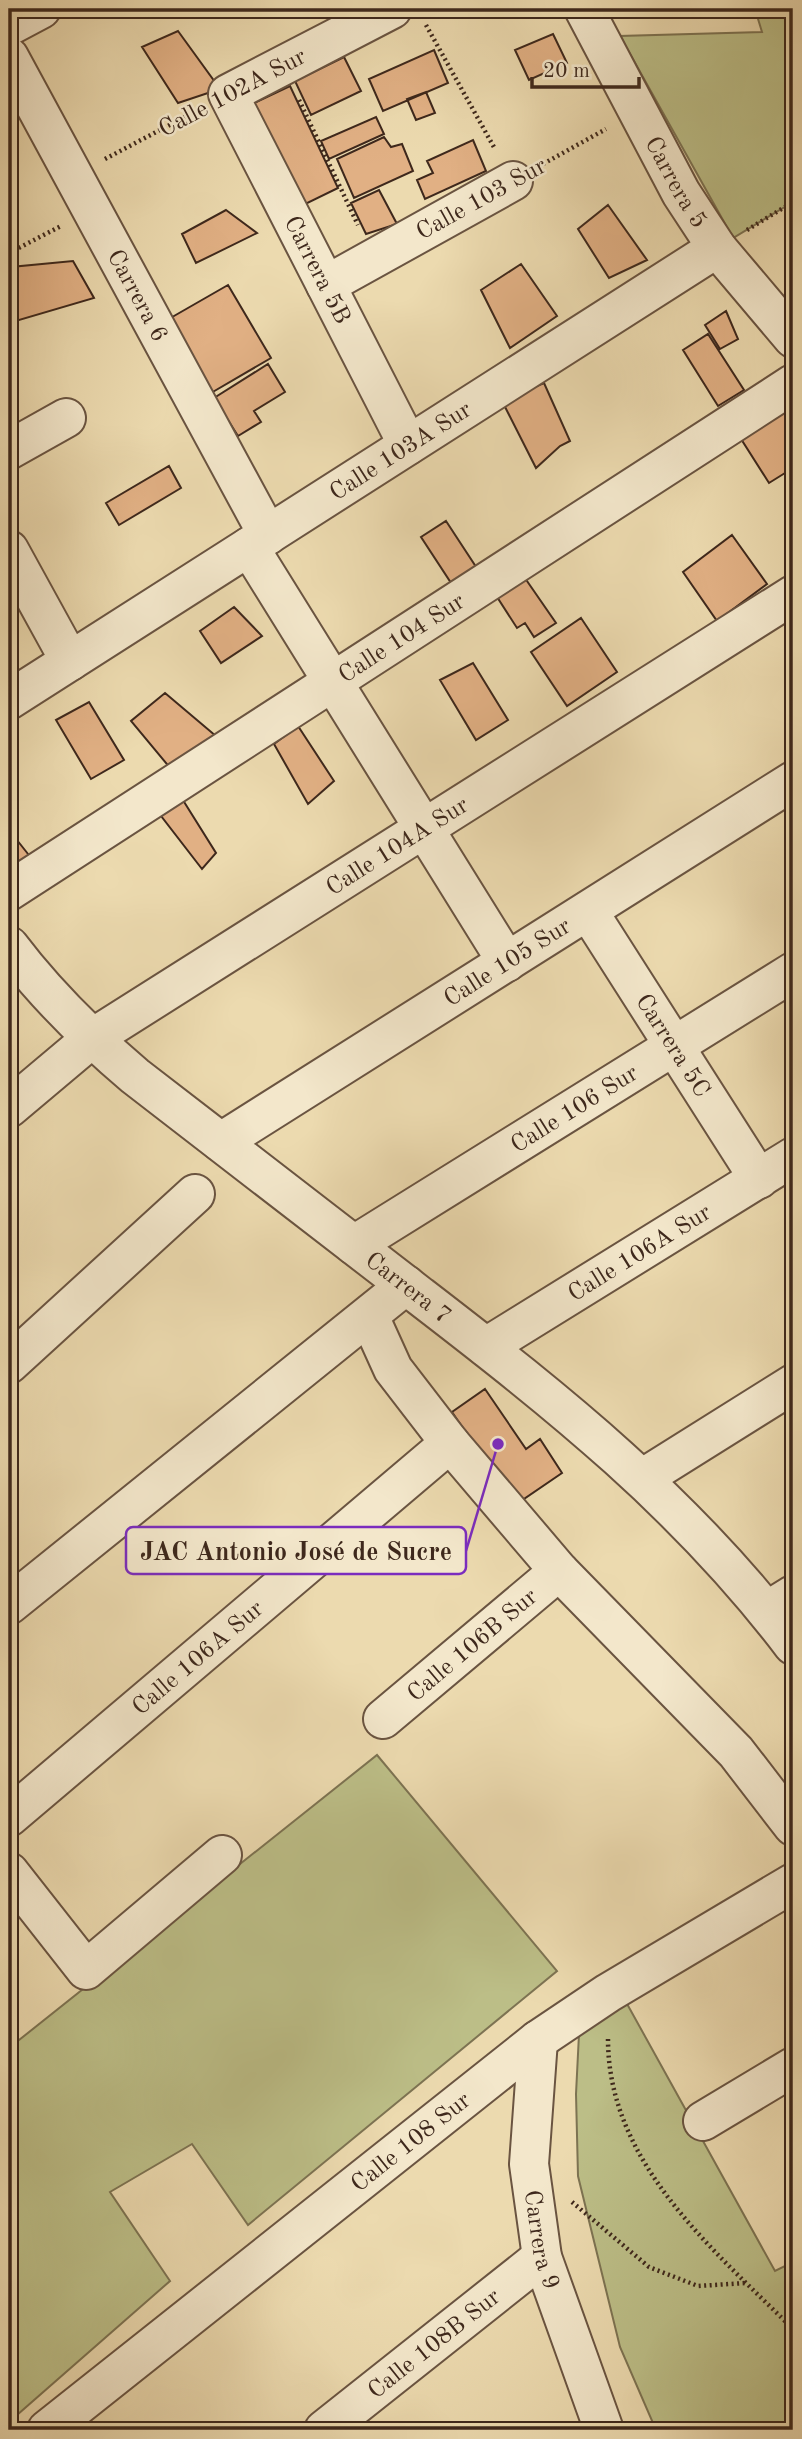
<svg xmlns="http://www.w3.org/2000/svg" width="802" height="2439" font-family="'Old Standard TT',serif">
<style>
.green{fill:#bcbe87;stroke:#7d7352;stroke-width:2}
.building{fill:#e1b084;stroke:#3e281c;stroke-width:2}
.lines{fill:none;stroke-linecap:round;stroke-linejoin:round}
.minor-casing{stroke:#6a5441;stroke-width:42}
.tertiary-casing{stroke:#6a5441;stroke-width:42}
.path{stroke:#3e281c;stroke-width:4.5;stroke-dasharray:2 3.5;stroke-linecap:butt}
.minor{stroke:#f3e7cb;stroke-width:38}
.tertiary{stroke:#f3e7cb;stroke-width:38}
.labels{text-anchor:middle;stroke-width:5;stroke-linejoin:round;paint-order:stroke}
.street-label{font-size:24px;fill:#3e281c;stroke:#f3e7cb}
.leader{fill:none;stroke:#7b2cbf;stroke-width:2.5}
.callout-dot{fill:#7b2cbf;stroke:#f3e7cb;stroke-width:2.5}
.callout{fill:#f3e7cb;stroke:#7b2cbf;stroke-width:2.5}
.callout-label{font-size:26px;text-anchor:middle;font-weight:bold;fill:#3e281c}
</style>
<rect width="100%" height="100%" fill="#ecdaaf"/>
<filter id="stains"><feTurbulence type="fractalNoise" baseFrequency=".00286" numOctaves="4"/><feColorMatrix values="0 0 0 0 .2 0 0 0 0 .09 0 0 0 0 .02 0 0 0 .5 -.17"/></filter>
<radialGradient id="worn" r=".72"><stop offset=".6" stop-color="#630" stop-opacity="0"/><stop offset="1" stop-color="#630" stop-opacity=".3"/></radialGradient>
<path class="green" d="M755,9H793V202L733,238L620,36L762,32Z
M377,1755L557,1971L248,2225L192,2144L110,2192L170,2281L9,2422V2048Z
M626,2002L775,2271L793,2262V2430H656L620,2347L578,2176L576,2094L579,2034Z"/>
<path class="building" d="M178,31L220,89L178,103L142,47Z
M553,34L567,63L529,80L515,50Z
M434,50L448,83L383,111L369,79Z
M344,57L361,91L311,115L295,81Z
M290,86L338,188L289,212L242,109Z
M426,92L435,113L416,120L407,99Z
M376,117L384,134L329,159L321,141Z
M384,137L391,147L402,144L413,171L354,198L337,159Z
M473,140L486,171L425,199L417,180L433,173L427,161Z
M379,190L397,224L366,234L351,203Z
M608,205L647,260L609,278L578,229Z
M226,210L257,233L196,263L182,234Z
M73,261L94,298L9,323L11,267Z
M521,264L557,316L510,348L481,290Z
M228,285L271,358L211,393L167,320Z
M726,311L738,339L720,349L705,325Z
M708,334L744,390L718,406L683,350Z
M268,364L285,392L254,411L261,422L238,436L214,398Z
M544,383L570,441L560,446L536,468L502,401Z
M782,402L793,419V468L769,483L736,431Z
M169,466L181,488L119,525L106,503Z
M446,521L482,576L457,592L421,537Z
M732,535L767,584L717,621L683,572Z
M518,568L556,623L534,637L525,623L517,628L490,586Z
M234,607L262,636L221,663L200,631Z
M581,618L617,672L567,706L531,652Z
M473,663L508,720L476,740L440,680Z
M165,693L223,742L171,769L131,721Z
M89,702L124,760L91,779L56,720Z
M298,726L334,781L308,804L274,744Z
M181,797L216,853L202,869L158,812Z
M9,830L32,859L9,869Z
M485,1389L526,1449L540,1439L562,1473L515,1505L452,1412Z"/>
<g class="lines">
<defs>
<g id="minor">
<path id="s1" d="M392,9L228,94L408,445"/>
<path id="s2" d="M9,57L268,535"/>
<path d="M326,285L513,181"/>
<path d="M9,450L66,418"/>
<path d="M249,547L507,962"/>
<path d="M9,550L70,661"/>
<path id="s3" d="M9,700L717,248"/>
<path id="s4" d="M9,891L793,384"/>
<path id="s5" d="M588,911L759,1179"/>
<path id="s6" d="M9,1108L91,1039L793,595"/>
<path id="s7" d="M221,1142L793,781"/>
<path id="s8" d="M354,1245L793,972"/>
<path d="M369,1316L393,1369L450,1443L559,1571L736,1752L793,1826"/>
<path id="s9" d="M486,1347L793,1157"/>
<path d="M9,1364L195,1194"/>
<path d="M9,1605L406,1285"/>
<path d="M767,1611L793,1595"/>
<path id="s10" d="M383,1719L559,1571"/>
<path id="s11" d="M9,1817L450,1443"/>
<path d="M9,1872L86,1970L222,1855"/>
<path id="s12" d="M538,2040L529,2164L542,2257L604,2430"/>
<path d="M703,2121L793,2067"/>
<path id="s13" d="M47,2430L538,2040L608,1993L793,1883"/>
<path id="s14" d="M324,2430L542,2257"/>
</g>
<g id="tertiary">
<path id="s15" d="M584,9L681,193L717,248L793,338"/>
<path d="M9,26L41,9"/>
<path id="s16" d="M9,946C46,995 89,1037 135,1076C230,1150 325,1223 420,1296C559,1403 686,1504 793,1645"/>
<path d="M643,1478L793,1384"/>
</g>
</defs>
<use href="#minor" class="minor-casing"/>
<use href="#tertiary" class="tertiary-casing"/>
<path class="path" d="M426,25L495,149
M299,100L358,225
M105,159L196,111
M543,164L606,129
M747,230L793,202
M9,253L61,226
M608,2039C608,2163 713,2249 793,2329
M572,2202L649,2267L698,2286L746,2283"/>
<use href="#minor" class="minor"/>
<use href="#tertiary" class="tertiary"/>
</g>
<g class="labels">
<g class="street-label">
<text transform="translate(232 92) rotate(-28)" y="8">Calle 102A Sur</text>
<text dy="8" stroke="none"><textPath href="#s15" startOffset="196">Carrera 5</textPath></text>
<text transform="translate(481 198) rotate(-29)" y="8">Calle 103 Sur</text>
<text dy="8" stroke="none"><textPath href="#s1" startOffset="382">Carrera 5B</textPath></text>
<text dy="8" stroke="none"><textPath href="#s2" startOffset="271">Carrera 6</textPath></text>
<text dy="8" stroke="none"><textPath href="#s3" startOffset="464">Calle 103A Sur</textPath></text>
<text dy="8" stroke="none"><textPath href="#s4" startOffset="467">Calle 104 Sur</textPath></text>
<text dy="8" stroke="none"><textPath href="#s6" startOffset="469">Calle 104A Sur</textPath></text>
<text dy="8" stroke="none"><textPath href="#s7" startOffset="338">Calle 105 Sur</textPath></text>
<text dy="8" stroke="none"><textPath href="#s5" startOffset="159">Carrera 5C</textPath></text>
<text dy="8" stroke="none"><textPath href="#s8" startOffset="259">Calle 106 Sur</textPath></text>
<text dy="8" stroke="none"><textPath href="#s9" startOffset="180">Calle 106A Sur</textPath></text>
<text dy="8" stroke="none"><textPath href="#s16" startOffset="527">Carrera 7</textPath></text>
<text dy="8" stroke="none"><textPath href="#s10" startOffset="116">Calle 106B Sur</textPath></text>
<text dy="8" stroke="none"><textPath href="#s11" startOffset="247">Calle 106A Sur</textPath></text>
<text dy="8" stroke="none"><textPath href="#s13" startOffset="464">Calle 108 Sur</textPath></text>
<text dy="8" stroke="none"><textPath href="#s12" startOffset="201">Carrera 9</textPath></text>
<text dy="8" stroke="none"><textPath href="#s14" startOffset="140">Calle 108B Sur</textPath></text>
</g>
</g>
<path class="leader" d="M498 1444L466 1551"/>
<circle class="callout-dot" cx="498" cy="1444" r="7"/>
<rect class="callout" x="126" y="1527" width="340" height="47" rx="7"/>
<g class="callout-label">
<text x="296" y="1560">JAC Antonio José de Sucre</text>
</g>
<rect width="802" height="2439" fill="none" stroke="#ecdaaf" stroke-width="35"/>
<rect x="10" y="10" width="781" height="2418" fill="none" stroke="#3e281c" stroke-width="3.5"/>
<rect x="18" y="18" width="767" height="2404" fill="none" stroke="#3e281c" stroke-width="2"/>
<path d="M532 77v10h107v-10" fill="none" stroke="#3e281c" stroke-width="3.5"/>
<text x="543" y="77" font-size="21" fill="#3e281c" stroke="#f3e7cb" stroke-width="5" paint-order="stroke">20 m</text>
<rect width="100%" height="100%" filter="url(#stains)"/>
<rect width="100%" height="100%" fill="url(#worn)"/>
</svg>
